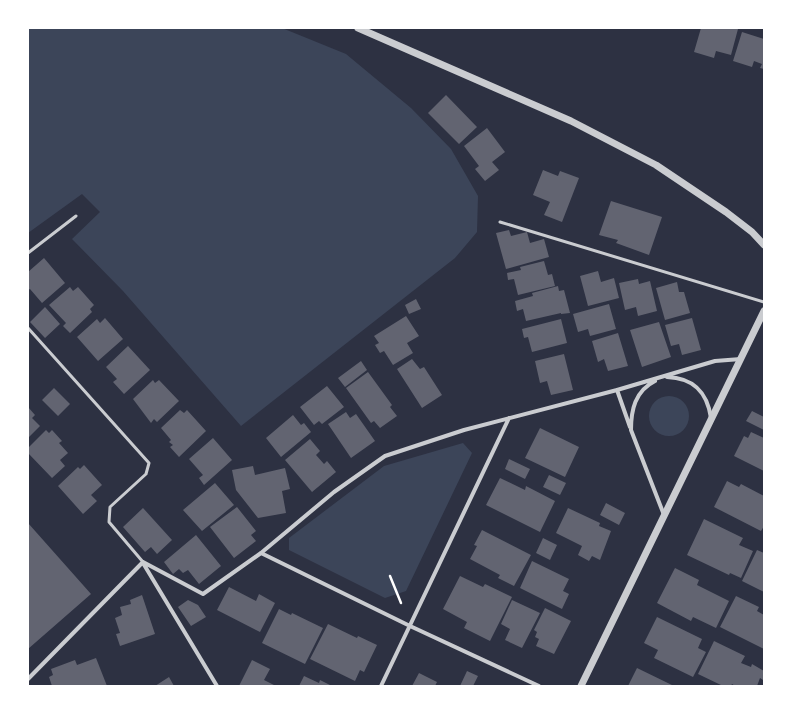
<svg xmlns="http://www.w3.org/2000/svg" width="792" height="714" font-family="Literata,serif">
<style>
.green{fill:#3c4559}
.building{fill:#626471}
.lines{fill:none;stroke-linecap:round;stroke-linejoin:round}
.path{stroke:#fff;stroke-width:2.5}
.service{stroke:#caccd0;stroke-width:3}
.minor{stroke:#caccd0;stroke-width:4}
.tertiary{stroke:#caccd0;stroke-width:7}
</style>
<rect width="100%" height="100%" fill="#2d3142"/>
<path class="green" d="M28,28H282L346,54L411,108L451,149L478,196L477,232L455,258L241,426L123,291L72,239L100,212L82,194L28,233Z
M649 416a20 20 0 1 1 40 0a20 20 0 1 1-40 0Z
M463,443L472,453L406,591L385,598L289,550V538L384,466Z"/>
<path class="building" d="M701,28L738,29L731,55L716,51L714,58L694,52Z
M742,32L764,39V69L760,68L762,64L754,61L752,67L733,61Z
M446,95L477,127L459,144L428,113Z
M487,128L505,152L492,162L499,170L485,181L475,169L479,166L464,146Z
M543,170L558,176L560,171L579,178L562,222L544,215L550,202L533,195Z
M611,201L662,217L649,255L616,243L618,240L599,235Z
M509,230L511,236L527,232L530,243L544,239L549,257L506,269L496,233Z
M44,258L65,283L42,303L30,289L28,290V272Z
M544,261L548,275L552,274L555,286L518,295L514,279L508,280L507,273L521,270L520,267Z
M598,271L601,282L614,278L619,298L588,306L580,276Z
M638,279L639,284L650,281L657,311L638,316L636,307L625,310L619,283Z
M677,282L679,292H684L690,313L665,320L656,288Z
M558,286L559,291L564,290L570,313L561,314V313L526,321L523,309L517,311L515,301L533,296L532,293Z
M70,287L73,291L78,287L94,305L90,309L92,312L70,333L63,326L66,323L49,305Z
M416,299L421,309L409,314L405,305Z
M609,304L616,329L590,336L588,329L578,332L573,314Z
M45,307L60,324L45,338L30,322Z
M406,316L419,336L407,343L413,353L393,365L384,351L380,353L375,345L379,343L374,336Z
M105,318L123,339L98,361L77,337L97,319L100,323Z
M692,318L701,350L682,355L679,344L671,346L665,325Z
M561,319L567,343L532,352L528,337L524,338L522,329Z
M659,322L671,357L642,367L630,330Z
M618,333L628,366L608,371L604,359L598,362L592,341Z
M128,346L150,370L124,394L113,382L117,379L106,367Z
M564,354L573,390L551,395L547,381L540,383L535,361Z
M412,359L420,369L424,367L442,395L422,408L397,369Z
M361,361L367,370L345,387L338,378Z
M368,372L392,405L390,407L397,416L380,428L374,421L371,423L346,388Z
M153,380L155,383L159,380L179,401L157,422L154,419L151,423L133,399Z
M327,386L344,407L322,424L319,421L314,425L300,407Z
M54,388L70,404L58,416L42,400Z
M28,407L35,415L32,418L40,426L28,438Z
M180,410L184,413L187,410L206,431L179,457L170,447L173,445L169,442L171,440L161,428Z
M752,411L764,417V430L746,421Z
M346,412L350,418L356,414L375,441L351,458L328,424Z
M293,415L301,425L304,423L311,432L281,457L266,438Z
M540,428L579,447L565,477L525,458Z
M46,430L49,433L52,430L62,441L59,443L68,453L60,460L65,466L52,478L28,453V448Z
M751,432L764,438V471L734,456L744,436L748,438Z
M213,438L232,460L204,485L199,478L203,475L189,459Z
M310,439L320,451L316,455L324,464L327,461L336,472L312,492L285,460Z
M509,459L530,469L525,479L505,469Z
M84,465L102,485L91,495L97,501L83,514L58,486L78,467L80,469Z
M253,466L255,475L285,468L290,489L282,491L286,513L258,518L236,490L232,470Z
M549,475L566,483L560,495L543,487Z
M500,478L525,490L526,486L555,501L540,532L486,505Z
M727,481L739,487L741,484L764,496V526L761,531L714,507Z
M215,483L234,505L202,531L183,510Z
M606,503L625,513L619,525L600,515Z
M237,507L256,531L251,535L256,541L234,558L210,527Z
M143,508L172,540L157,554L151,547L145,552L123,527Z
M568,508L600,523L599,526L611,531L600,560L592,556L589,561L578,555L582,546L556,533Z
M704,519L743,538L739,545L753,551L741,578L730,573L729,575L687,555Z
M28,523L91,594L28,649Z
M482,530L531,555L514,586L498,578L500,575L470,559L477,546L474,545Z
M196,535L221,566L199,584L188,570L183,573L179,569L173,574L164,562Z
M543,538L557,545L550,560L536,553Z
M757,550L764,553V592L742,581Z
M532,561L569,579L563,591L569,594L562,609L520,588Z
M675,568L699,580L697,585L729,601L716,628L693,617L691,621L657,603Z
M460,576L483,587L485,584L512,597L490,641L464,628L467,622L443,609Z
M229,587L256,601L259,594L275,603L260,632L217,610Z
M142,595L155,634L120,646L116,634L120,633L115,618L122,615L120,607L131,604L130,600Z
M736,596L759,607L757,611L764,615V649L720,627Z
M188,600L198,605L206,617L191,626L178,607Z
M512,600L540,613L522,648L505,640L510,629L501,624Z
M545,608L571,621L554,654L536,646L539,639L535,637L537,632L534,630Z
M279,609L291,615L292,613L323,628L305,664L262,643Z
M657,617L702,639L698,648L706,652L693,677L654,658L658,650L644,643Z
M328,624L357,638L358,636L377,645L364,672L360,670L355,681L310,659Z
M714,641L745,656L741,663L751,667L752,664L764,671L763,680L760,678L757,686H735L732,684L731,686H723L698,674Z
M96,658L107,686H52L49,677L53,675L51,669L75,660L77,665Z
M252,660L270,669L264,680L276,686H239Z
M637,668L674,686H628Z
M467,671L478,676L473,686H460Z
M419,673L437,682L435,686H412Z
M304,676L319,683L320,680L332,686H299Z
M169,677L174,686H155Z"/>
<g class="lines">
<path class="path" d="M390,576L401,603"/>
<path class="service" d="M500,222L764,302
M28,253L76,216
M28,328L149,463L146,474L110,507L109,522L143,562"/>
<path class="minor" d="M667,377C693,378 707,391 711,418
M655,381C635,391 631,410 631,430L664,515
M617,390L630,427
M261,553L410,626L539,686
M143,562L203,594L261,553L334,492L385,456L464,430L617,390L715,361L741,359
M143,563L217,686
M28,679L143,562
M381,686L509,418"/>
<path class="tertiary" d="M358,28L571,121L656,165L726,212L752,232L764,245
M581,686L764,311"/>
</g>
<rect width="792" height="714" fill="none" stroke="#ffffff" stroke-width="58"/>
</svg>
